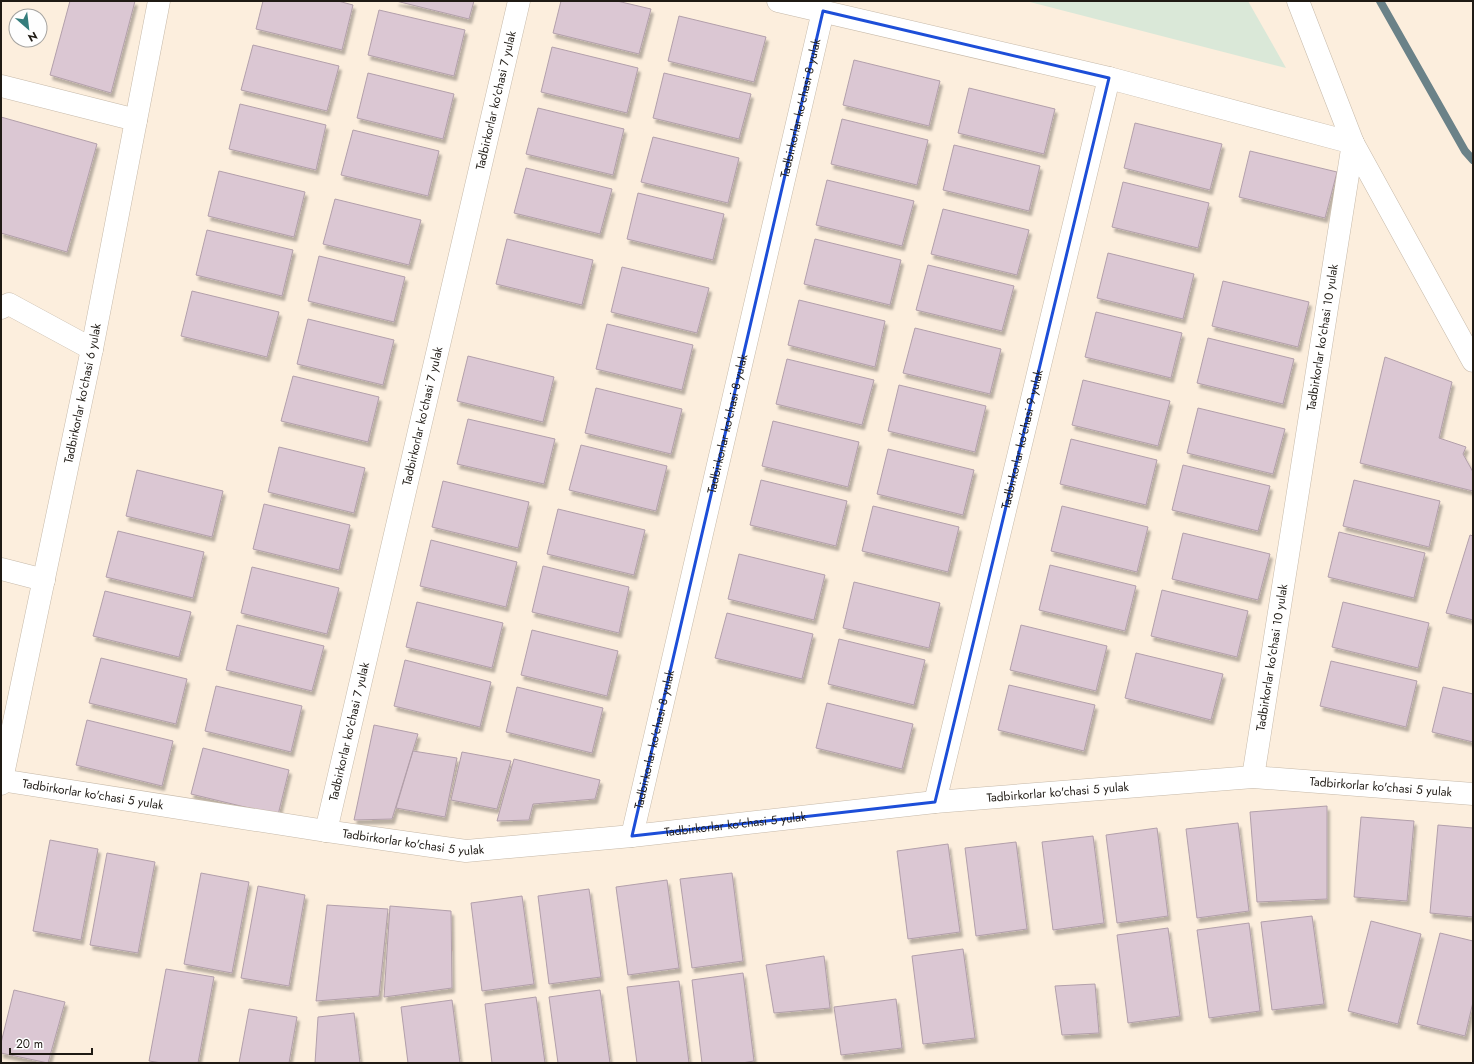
<svg xmlns="http://www.w3.org/2000/svg" width="1474" height="1064" font-family="Jost,sans-serif">
<style>
.green{fill:#dae8d8}
.lines{fill:none;stroke-linecap:round;stroke-linejoin:round}
.stream{stroke:#6b8288;stroke-width:8}
.building{fill:#dbc7d3;stroke:#b29faa;filter:url(#shadow)}
.minor-casing{stroke:#c6b9a9;stroke-width:23}
.minor{stroke:#fff;stroke-width:22}
.marked{fill:none;stroke:#1d4ed8;stroke-width:3;stroke-linejoin:round}
.labels{text-anchor:middle;stroke-width:3.5;stroke-linejoin:round;paint-order:stroke}
.street-label{font-size:12px;fill:#1f1a14;stroke:#fefefe}
</style>
<defs>
<filter id="shadow"><feDropShadow dx="2.5" dy="4.5" stdDeviation="1" flood-color="#0004"/></filter>
</defs>
<rect width="100%" height="100%" fill="#fceedd"/>
<path class="green" d="M1026,1H1248L1286,68Z"/>
<g class="lines">
<path class="stream" d="M1380,1L1465,151L1473,160"/>
</g>
<path class="building" d="M70,1H135L111,93L50,75Z
M263,1H338L353,5L342,50L256,29Z
M396,1H474L469,19Z
M561,1H617L651,9L639,54L553,33Z
M379,10L465,30L454,76L368,55Z
M679,16L766,37L754,82L668,61Z
M253,45L339,66L327,111L241,90Z
M552,47L638,68L627,113L541,92Z
M854,60L940,81L929,126L843,105Z
M368,73L454,94L443,139L357,118Z
M664,73L751,94L739,139L653,118Z
M969,88L1055,109L1044,154L958,133Z
M240,104L326,125L316,170L229,149Z
M538,108L624,129L613,175L526,154Z
M1,117L97,144L67,252L1,233Z
M842,119L928,140L917,185L831,164Z
M1135,123L1222,144L1210,190L1124,168Z
M353,130L439,151L428,196L341,175Z
M653,137L739,158L728,203L641,182Z
M954,145L1040,166L1029,211L943,190Z
M1250,151L1337,172L1325,218L1239,197Z
M526,168L612,189L600,234L514,213Z
M219,171L305,192L294,237L208,216Z
M827,180L914,201L902,246L816,225Z
M1123,182L1209,203L1198,248L1112,227Z
M638,193L724,214L713,260L627,239Z
M335,199L421,220L409,265L323,244Z
M943,209L1029,230L1017,275L931,254Z
M207,230L293,250L282,296L196,275Z
M507,239L593,260L582,305L496,284Z
M815,239L901,260L890,305L804,284Z
M1108,253L1194,274L1183,319L1097,298Z
M319,256L405,277L394,322L308,301Z
M928,265L1014,286L1002,331L916,310Z
M622,267L709,288L697,333L611,312Z
M1223,281L1309,302L1298,347L1212,326Z
M192,291L279,312L267,357L181,336Z
M799,300L885,321L875,367L788,345Z
M1096,312L1182,333L1171,378L1085,357Z
M308,319L394,340L383,385L297,364Z
M607,324L693,345L682,390L596,369Z
M915,328L1001,349L990,394L903,373Z
M1208,338L1294,359L1283,404L1197,383Z
M468,356L554,377L543,422L457,401Z
M1385,357L1452,382L1439,438L1466,447L1463,454L1473,472V491L1360,463Z
M787,359L874,380L862,425L776,404Z
M293,376L379,397L368,442L281,421Z
M1083,380L1170,401L1158,446L1072,425Z
M899,385L986,406L975,452L888,431Z
M596,388L682,409L671,454L585,433Z
M1198,408L1285,429L1273,474L1187,453Z
M468,419L555,439L544,484L457,464Z
M773,421L859,442L848,487L762,466Z
M1071,439L1157,460L1146,505L1060,484Z
M581,445L667,466L656,511L569,490Z
M279,447L365,468L354,513L268,492Z
M888,449L974,470L963,515L877,494Z
M1183,465L1270,486L1258,531L1172,510Z
M137,470L223,491L212,537L126,516Z
M761,480L847,501L836,546L750,525Z
M1354,480L1440,501L1429,547L1343,526Z
M443,481L529,502L518,548L432,527Z
M264,504L350,525L339,570L253,549Z
M873,506L959,527L948,572L862,551Z
M1062,506L1148,527L1137,572L1051,551Z
M558,509L645,530L634,575L547,554Z
M118,531L204,552L193,598L106,577Z
M1339,532L1425,553L1414,598L1328,577Z
M1183,533L1270,554L1258,600L1172,579Z
M1470,535L1473,536V620L1446,613Z
M431,540L517,562L506,607L420,586Z
M739,554L825,575L814,620L728,599Z
M1050,565L1136,586L1125,631L1039,610Z
M543,566L629,587L619,633L532,612Z
M252,567L339,588L327,634L241,613Z
M854,582L940,603L929,648L843,628Z
M1162,590L1248,611L1237,657L1151,636Z
M105,591L191,612L179,657L93,636Z
M417,602L503,623L492,668L406,647Z
M1343,602L1429,623L1418,668L1332,647Z
M727,613L813,634L802,679L715,658Z
M237,625L324,646L312,691L226,670Z
M1021,625L1107,646L1096,691L1010,670Z
M532,630L618,651L607,696L521,675Z
M839,639L925,660L914,705L828,684Z
M1136,653L1223,674L1211,720L1125,698Z
M101,658L187,679L176,724L89,703Z
M405,660L491,682L480,727L394,706Z
M1331,661L1417,681L1406,727L1320,706Z
M1009,685L1095,705L1084,751L998,730Z
M216,686L302,706L291,752L205,731Z
M517,687L603,708L592,753L506,732Z
M1443,687L1473,694V742L1432,732Z
M827,703L913,724L902,769L816,748Z
M87,720L173,741L162,786L76,765Z
M374,725L418,734L392,819L354,820Z
M203,748L289,770L278,815L191,794Z
M413,751L457,758L445,817L396,808Z
M462,752L511,761L497,809L451,800Z
M514,759L600,780L595,799L533,804L529,820L497,821Z
M1327,806V899L1257,902L1250,812Z
M1361,817L1414,821L1407,901L1354,897Z
M1238,823L1249,911L1197,918L1186,829Z
M1438,825L1473,828V917L1430,913Z
M1157,828L1168,916L1117,923L1106,835Z
M1093,836L1104,923L1053,930L1042,842Z
M50,840L98,849L81,940L33,931Z
M1016,842L1027,929L976,936L965,848Z
M948,844L960,932L908,939L897,851Z
M107,853L155,862L138,953L90,945Z
M201,873L249,882L232,973L184,964Z
M732,873L743,961L692,968L680,879Z
M667,880L679,968L628,975L616,887Z
M258,886L305,895L289,986L241,978Z
M589,889L601,977L549,984L538,896Z
M522,896L534,984L482,991L471,903Z
M327,905L388,909L379,996L316,1001Z
M390,906L451,911L452,988L384,997Z
M1312,916L1324,1004L1272,1010L1261,922Z
M1371,921L1421,934L1398,1024L1348,1011Z
M1249,923L1260,1011L1209,1018L1197,930Z
M1168,928L1180,1016L1128,1023L1117,935Z
M1440,933L1473,941V1002L1465,1036L1417,1024Z
M963,949L975,1038L923,1044L912,956Z
M824,956L830,1008L774,1013L766,965Z
M166,969L214,977L198,1063H162L149,1061Z
M743,973L754,1061L742,1063H702L692,980Z
M679,981L689,1063H637L627,987Z
M1095,984L1099,1033L1062,1035L1055,986Z
M14,990L65,1002L48,1063L1,1053V1043Z
M600,990L610,1063H558L549,997Z
M536,997L545,1063H492L485,1004Z
M896,999L902,1048L841,1055L834,1007Z
M452,1000L460,1063H408L401,1007Z
M249,1009L297,1017L289,1063H239Z
M354,1013L360,1063H315L318,1017Z"/>
<g class="lines">
<defs>
<g id="minor">
<path d="M778,1L1109,78L1353,143"/>
<path d="M1298,1L1353,143"/>
<path d="M1,86L136,120"/>
<path d="M1,308L9,304L92,349"/>
<path d="M1,569L44,580"/>
<path id="s1" d="M1253,777L1353,143L1473,361"/>
<path id="s2" d="M1,780L326,831L466,851L632,836L935,802L1253,777L1473,794"/>
<path id="s3" d="M1,784L92,349L159,1"/>
<path id="s4" d="M935,802L1109,78"/>
<path id="s5" d="M326,831L519,1"/>
<path id="s6" d="M632,836L823,11"/>
</g>
</defs>
<use href="#minor" class="minor-casing"/>
<use href="#minor" class="minor"/>
</g>
<path class="marked" d="M823,11L1109,78L935,802L632,836Z"/>
<g class="labels">
<g class="street-label">
<text dy="4" stroke="none"><textPath href="#s5" startOffset="750">Tadbirkorlar ko'chasi 7 yulak</textPath></text>
<text dy="4" stroke="none"><textPath href="#s6" startOffset="747">Tadbirkorlar ko'chasi 8 yulak</textPath></text>
<text dy="4" stroke="none"><textPath href="#s1" startOffset="445">Tadbirkorlar ko'chasi 10 yulak</textPath></text>
<text dy="4" stroke="none"><textPath href="#s3" startOffset="399">Tadbirkorlar ko'chasi 6 yulak</textPath></text>
<text dy="4" stroke="none"><textPath href="#s5" startOffset="426">Tadbirkorlar ko'chasi 7 yulak</textPath></text>
<text dy="4" stroke="none"><textPath href="#s6" startOffset="423">Tadbirkorlar ko'chasi 8 yulak</textPath></text>
<text dy="4" stroke="none"><textPath href="#s4" startOffset="373">Tadbirkorlar ko'chasi 9 yulak</textPath></text>
<text dy="4" stroke="none"><textPath href="#s1" startOffset="121">Tadbirkorlar ko'chasi 10 yulak</textPath></text>
<text dy="4" stroke="none"><textPath href="#s5" startOffset="102">Tadbirkorlar ko'chasi 7 yulak</textPath></text>
<text dy="4" stroke="none"><textPath href="#s6" startOffset="99">Tadbirkorlar ko'chasi 8 yulak</textPath></text>
<text dy="4" stroke="none"><textPath href="#s2" startOffset="1389">Tadbirkorlar ko'chasi 5 yulak</textPath></text>
<text dy="4" stroke="none"><textPath href="#s2" startOffset="1065">Tadbirkorlar ko'chasi 5 yulak</textPath></text>
<text dy="4" stroke="none"><textPath href="#s2" startOffset="93">Tadbirkorlar ko'chasi 5 yulak</textPath></text>
<text dy="4" stroke="none"><textPath href="#s2" startOffset="741">Tadbirkorlar ko'chasi 5 yulak</textPath></text>
<text dy="4" stroke="none"><textPath href="#s2" startOffset="417">Tadbirkorlar ko'chasi 5 yulak</textPath></text>
</g>
</g>
<rect width="1474" height="1064" fill="none" stroke="#1f1a14" stroke-width="4"/>
<g transform="translate(28 28) rotate(152)"><circle r="19" fill="#fefefe" stroke="#a5a3a0"/>
<path d="M0-3L7 15L0 10L-7 15Z" fill="#347d7c"/>
<text y="-6" font-size="11" font-weight="bold" text-anchor="middle" fill="#1f1a14">N</text>
</g>
<path d="M10 1048v6h82v-6" fill="none" stroke="#1f1a14" stroke-width="2"/>
<text x="16" y="1048" font-size="12" fill="#1f1a14" stroke="#fefefe" stroke-width="3" paint-order="stroke">20 m</text>
</svg>
